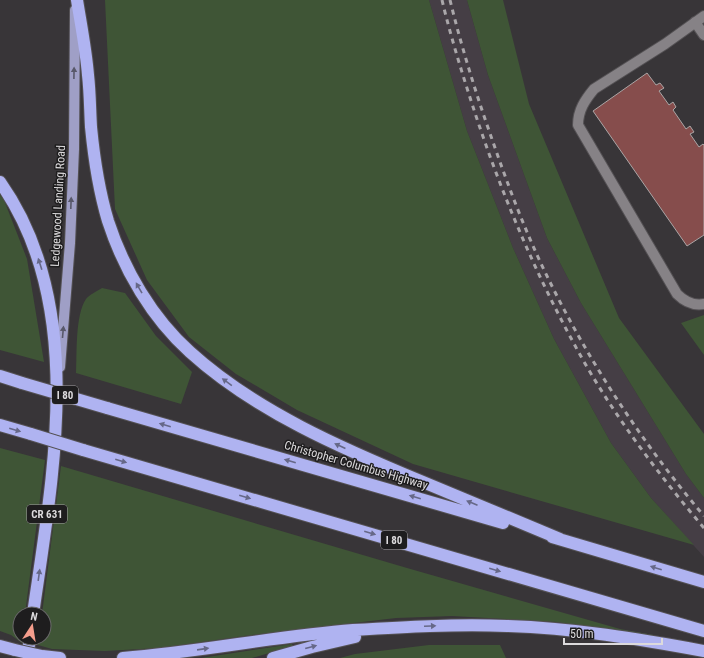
<svg xmlns="http://www.w3.org/2000/svg" width="704" height="658" font-family="'Roboto Condensed',sans-serif">
<style>
.built{fill:#453e45}
.green{fill:#3f5536}
.building{fill:#864d4c;stroke:#aba5a5}
.lines{fill:none;stroke-linecap:round;stroke-linejoin:round}
.minor-casing{stroke:#545154;stroke-width:12}
.major-casing{stroke:#545154;stroke-width:12}
.highway-casing{stroke:#545154;stroke-width:14}
.minor{stroke:#868286;stroke-width:10}
.major{stroke:#9f9fc6;stroke-width:10}
.highway{stroke:#afb3f1;stroke-width:12}
.rail{stroke:#aaa7aa;stroke-width:3;stroke-dasharray:5 5;stroke-linecap:butt}
.highway-bridge-casing{stroke:#545154;stroke-width:14;stroke-linecap:butt}
.highway-bridge{stroke:#afb3f1;stroke-width:12}
.oneway{fill:#58586a}
.oneway2{fill:#666888}
.labels{text-anchor:middle;stroke-width:3;stroke-linejoin:round;paint-order:stroke}
.shield{fill:#1e1d1e;stroke:#a3a1a3;stroke-width:1}
.shield-label{font-size:11px;font-weight:bold;fill:#dcdadc}
.street-label{font-size:12px;fill:#dcdadc;stroke:#1e1d1e}
</style>
<rect width="100%" height="100%" fill="#383538"/>
<path class="built" d="M429,0H467L488,75L547,238L581,303L686,474L704,498V557L651,498L611,443L554,339L513,248L467,131Z"/>
<path class="green" d="M105,0H429L467,131L513,248L554,339L611,443L651,498L694,545L413,464L297,410L236,374L189,337L147,280L115,209Z
M467,0H503L529,104L619,318L704,434V498L686,474L581,303L547,238L488,75Z
M0,195L4,200L27,259L44,362L0,350Z
M102,288L125,293L156,336L192,372L181,404L76,373C77,354 75,315 86,299C89,295 97,291 102,288Z
M704,315V355L681,323Z
M0,448L45,460L25,614H20V638H22V643L11,635L0,631Z
M61,466L407,568L620,629L654,635V637L557,622L452,616L396,618L244,636L159,648L105,651L52,649L38,645L39,638H44V614H42Z
M292,644L293,646L252,658H201Z
M429,645H500L506,658H340L355,654Z"/>
<path class="building" d="M647,73L656,85L660,83L664,88L659,91L669,105L673,102L676,107L673,110L686,129L690,126L694,132L690,134L699,147L703,144L704,145V235L687,246L593,111Z"/>
<g class="lines">
<defs>
<path id="minor" d="M704,16L665,44L594,89C585,100 578,110 578,125L677,294C685,302 693,306 704,304
M695,22L704,35"/>
<path id="major" d="M60,367L70,243L74,149L75,10"/>
<path id="highway" d="M77,0C81,25 86,50 88,75C90,92 90,110 91,127C94,158 99,191 108,221C124,270 152,318 190,352C255,411 343,449 423,482C469,501 514,520 560,539
M0,182C87,305 53,475 33,614
M0,376L22,383
M107,408L503,523
M0,425L31,434
M83,450L704,631
M552,537L704,582
M0,646L15,650
M42,656L60,658
M27,658L30,638
M123,658C200,652 276,636 353,630C404,627 455,624 507,626C573,628 639,639 704,651
M273,658L312,647L355,637"/>
</defs>
<use href="#minor" class="minor-casing"/>
<use href="#major" class="major-casing"/>
<use href="#highway" class="highway-casing"/>
<use href="#minor" class="minor"/>
<use href="#major" class="major"/>
<use href="#highway" class="highway"/>
<path class="rail" d="M442,0C451,38 463,76 475,113C502,195 536,275 578,351C612,413 659,475 704,528
M450,0C459,37 470,74 482,110C499,160 516,209 538,257C581,350 638,438 704,516"/>
<defs>
<path id="highway-bridge" d="M22,383L107,408
M31,434L83,450
M15,650L42,656"/>
</defs>
<use href="#highway-bridge" class="highway-bridge-casing"/>
<use href="#highway-bridge" class="highway-bridge"/>
</g>
<defs><path id="oneway-solid" d="M-6-.8H1V-3.2L6.5 0L1 3.2V.8H-6Z"/></defs>
<g class="oneway">
<use href="#oneway-solid" transform="translate(74 73) rotate(-89)"/>
<use href="#oneway-solid" transform="translate(71 203) rotate(-88)"/>
<use href="#oneway-solid" transform="translate(63 332) rotate(-85)"/>
</g>
<g class="oneway2">
<use href="#oneway-solid" transform="translate(40 264) rotate(-108)"/>
<use href="#oneway-solid" transform="translate(139 288) rotate(-120)"/>
<use href="#oneway-solid" transform="translate(227 382) rotate(-144)"/>
<use href="#oneway-solid" transform="translate(165 425) rotate(-164)"/>
<use href="#oneway-solid" transform="translate(15 430) rotate(16)"/>
<use href="#oneway-solid" transform="translate(340 446) rotate(-155)"/>
<use href="#oneway-solid" transform="translate(121 461) rotate(16)"/>
<use href="#oneway-solid" transform="translate(290 461) rotate(-164)"/>
<use href="#oneway-solid" transform="translate(245 497) rotate(16)"/>
<use href="#oneway-solid" transform="translate(415 497) rotate(-164)"/>
<use href="#oneway-solid" transform="translate(472 503) rotate(-157)"/>
<use href="#oneway-solid" transform="translate(370 533) rotate(16)"/>
<use href="#oneway-solid" transform="translate(656 568) rotate(-163)"/>
<use href="#oneway-solid" transform="translate(495 570) rotate(16)"/>
<use href="#oneway-solid" transform="translate(39 575) rotate(-82)"/>
<use href="#oneway-solid" transform="translate(430 626) rotate(-3)"/>
<use href="#oneway-solid" transform="translate(311 647) rotate(-15)"/>
<use href="#oneway-solid" transform="translate(203 649) rotate(-8)"/>
</g>
<g class="labels">
<g class="shield">
<rect x="52" y="386" width="26" height="18" rx="3"/>
<rect x="27" y="505" width="40" height="18" rx="3"/>
<rect x="381" y="531" width="26" height="18" rx="3"/>
</g>
<g class="shield-label">
<text x="65" y="399">I 80</text>
<text x="47" y="518">CR 631</text>
<text x="394" y="544">I 80</text>
</g>
<g class="street-label">
<text transform="translate(58 206) rotate(-87)" y="4">Ledgewood Landing Road</text>
<text transform="translate(356 465) rotate(16)" y="4">Christopher Columbus Highway</text>
</g>
</g>
<g transform="translate(32 626) rotate(12)"><circle r="19" fill="#1e1d1e" stroke="#6a696a"/>
<path d="M0-3L7 15L0 10L-7 15Z" fill="#f49d8c"/>
<text y="-6" font-size="11" font-weight="bold" text-anchor="middle" fill="#dcdadc">N</text>
</g>
<path d="M564 638v6h98v-6" fill="none" stroke="#dcdadc" stroke-width="2"/>
<text x="570" y="638" font-size="12" fill="#dcdadc" stroke="#1e1d1e" stroke-width="3" paint-order="stroke">50 m</text>
</svg>
